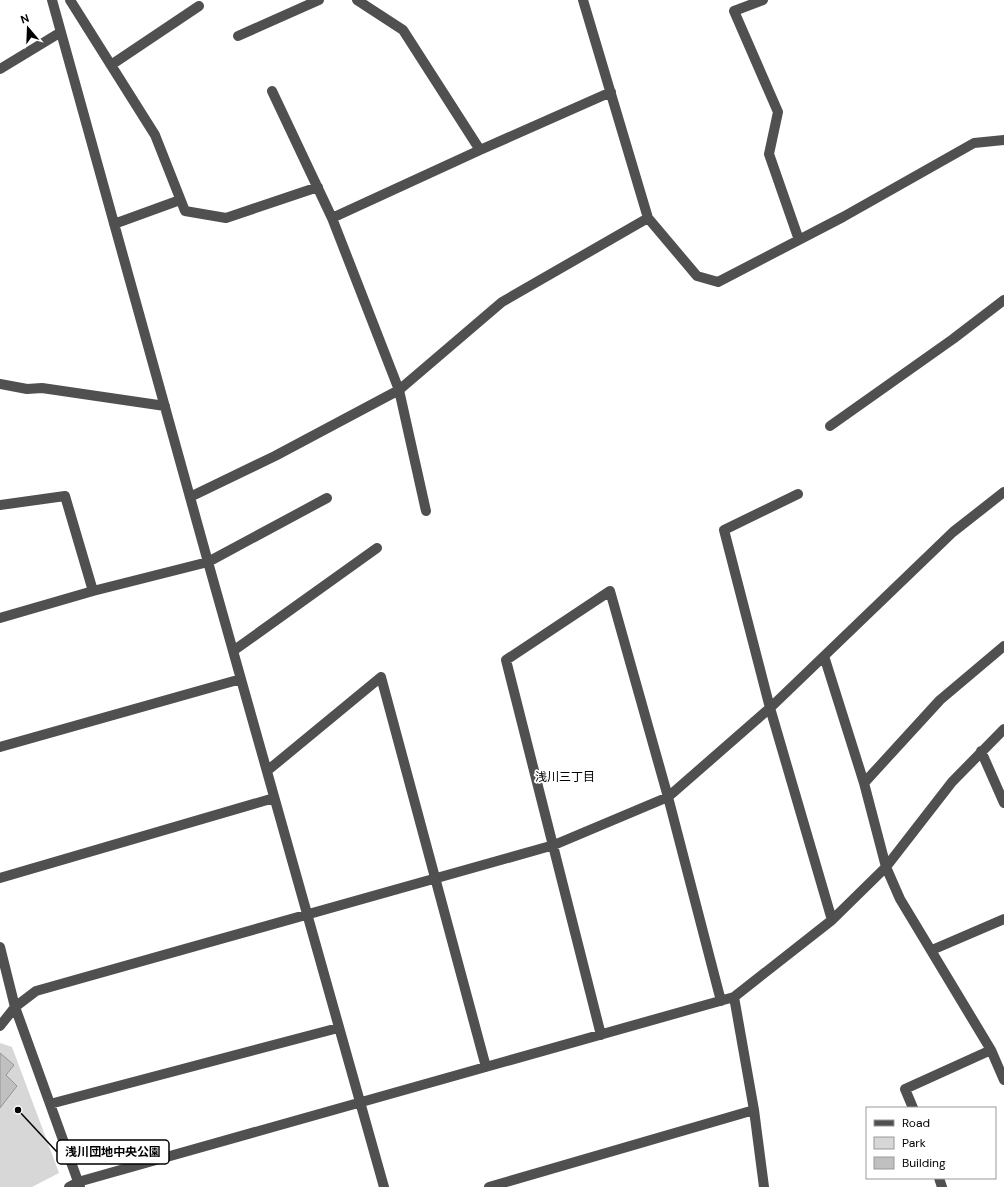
<svg xmlns="http://www.w3.org/2000/svg" width="1004" height="1187" font-family="'DM Sans','Noto Sans JP',sans-serif">
<style>
.green{fill:#d7d7d7}
.building{fill:#c0c0c0;stroke:#949494}
.lines{fill:none;stroke-linecap:round;stroke-linejoin:round}
.minor{stroke:#505050;stroke-width:10}
.labels{text-anchor:middle;stroke-width:3.5;stroke-linejoin:round;paint-order:stroke}
.neighbourhood-label{font-size:12px;fill:#000;stroke:#fff}
.leader{fill:none;stroke:#000;stroke-width:1.5}
.callout-dot{fill:#000;stroke:#fff;stroke-width:1.5}
.callout{fill:#fff;stroke:#000;stroke-width:1.5}
.callout-label{font-size:12px;text-anchor:middle;font-weight:bold;fill:#000}
</style>
<rect width="100%" height="100%" fill="#fff"/>
<path class="green" d="M0,1043L12,1047L59,1173L32,1187H0Z"/>
<path class="building" d="M0,1053L14,1065L6,1075L17,1086L0,1108Z"/>
<g class="lines">
<path class="minor" d="M52,0L208,562L384,1187
M70,0L155,135L185,211L226,218L318,187
M357,0L403,30L480,150L611,92
M583,0L648,218L697,276L718,282L843,217L974,143L1004,140
M763,0L734,11L778,112L769,154L799,240
M238,36L319,0
M111,65L199,6
M0,69L61,32
M272,91L332,218
M114,224L180,200
M0,384L27,389L42,388L165,406
M830,426L953,339L1004,300
M798,494L724,530L770,708L832,920
M190,497L275,456L399,390L502,302L648,218
M0,505L65,496L93,591L208,562L327,498
M426,511L399,390L332,218L480,150
M0,618L93,591
M233,651L377,548
M824,656L864,783L886,867L900,899L991,1050L1004,1080
M0,747L241,679
M981,751L1004,803
M267,771L381,677L486,1067
M864,783L940,700L1004,646
M0,878L274,798
M0,947L15,1007L80,1187
M932,950L1004,919
M734,997L754,1110L764,1187
M0,1026L15,1007L36,991L554,845L668,797L770,708L953,532L1004,492
M601,1035L506,660L610,591L668,797L721,1001
M50,1104L338,1028
M913,1108L905,1089L991,1050
M939,1178L942,1187
M69,1187L78,1182L734,997L832,920L886,867L952,782L1004,729
M489,1187L754,1110"/>
</g>
<g class="labels">
<g class="neighbourhood-label">
<text x="565" y="781">浅川三丁目</text>
</g>
</g>
<path class="leader" d="M18 1110L57 1152"/>
<circle class="callout-dot" cx="18" cy="1110" r="4"/>
<rect class="callout" x="57" y="1140" width="112" height="24" rx="4"/>
<g class="callout-label">
<text x="113" y="1156">浅川団地中央公園</text>
</g>
<rect x="866" y="1107" width="130" height="72" fill="#ffffff" stroke="#999999"/>
<rect x="874" y="1120" width="20" height="6" fill="#505050" stroke="#999999"/>
<text x="902" y="1127" font-size="12" fill="#000000">Road</text>
<rect x="874" y="1137" width="20" height="12" fill="#d7d7d7" stroke="#999999"/>
<text x="902" y="1147" font-size="12" fill="#000000">Park</text>
<rect x="874" y="1157" width="20" height="12" fill="#c0c0c0" stroke="#999999"/>
<text x="902" y="1167" font-size="12" fill="#000000">Building</text>
<g transform="translate(28 28) rotate(341)" stroke="#ffffff" stroke-width="3" paint-order="stroke">
<path d="M0-3L7 15L0 10L-7 15Z" fill="#000000"/>
<text y="-6" font-size="11" font-weight="bold" text-anchor="middle" fill="#000000">N</text>
</g>
</svg>
